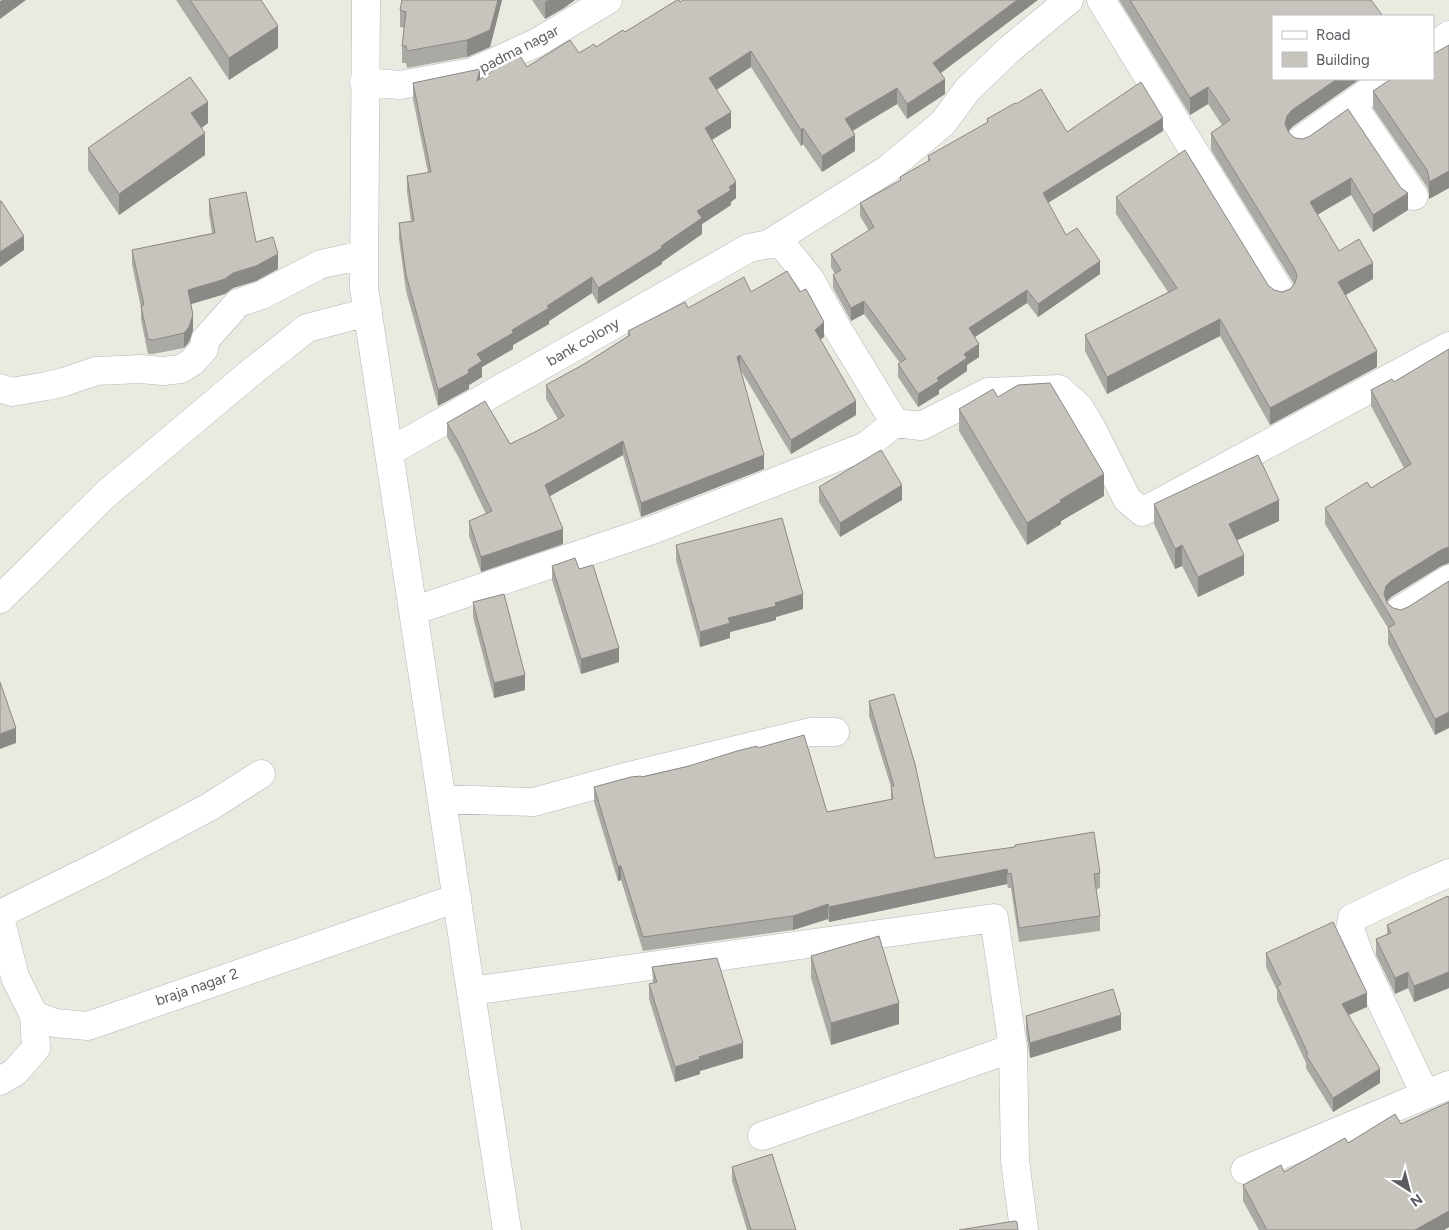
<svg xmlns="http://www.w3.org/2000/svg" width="1449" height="1230" font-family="Figtree,sans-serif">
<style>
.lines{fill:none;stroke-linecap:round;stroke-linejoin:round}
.minor-casing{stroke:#b4b6bb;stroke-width:29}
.minor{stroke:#fff;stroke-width:28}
.wall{fill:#aba9a3}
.shaded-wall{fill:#8b8985}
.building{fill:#c7c4be;stroke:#8b8985}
.labels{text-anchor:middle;stroke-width:5;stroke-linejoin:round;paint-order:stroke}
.street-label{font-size:15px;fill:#5a5c61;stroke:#fff}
</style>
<rect width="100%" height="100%" fill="#ebeae1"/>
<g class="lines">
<defs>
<path id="minor" d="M366,0L364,288L507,1230
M1101,0L1281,293
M1433,46L1449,35
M364,82L400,85L472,72L536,43L608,0
M1352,104L1414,196
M1301,140L1387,79
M770,243L888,169L943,123L968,89L1011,48L1069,0
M0,388L12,392L47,386L64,382L96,371L141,369L163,371L181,369L192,362L204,349L205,340L238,303L262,295L321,264L364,255
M389,452L749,248L780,242L810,279L837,328L895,423L921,426L988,392L1059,389L1079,407L1091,427L1127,499L1142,512L1449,346
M0,599L106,494L249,374L307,328L368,312
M1400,610L1449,579
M413,611L655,529L866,446L895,423
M442,799L534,802L625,777L810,732H835
M0,914L102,864L211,806L261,774
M0,918L15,977L34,1015L55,1023L88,1026L457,898
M471,991L994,918L1013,1048L1015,1160L1024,1230
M0,1081L15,1072L36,1048L34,1015
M1425,1094L1360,957L1350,929L1352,918L1419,886L1449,873
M762,1136L1013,1048
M1245,1170L1449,1085"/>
</defs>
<use href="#minor" class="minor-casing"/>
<use href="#minor" class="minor"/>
</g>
<path class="wall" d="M176,0H261L278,48L229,80Z
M402,0H502L490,47L467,57L407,68L406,63H402V46L404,28L400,27V10Z
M532,0H575L564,8L545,19Z
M1119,0H1371L1292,127L1288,132L1295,138L1408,210L1373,232L1351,195L1317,215L1339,251L1373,279L1346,295L1377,367L1270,425L1220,336L1107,394L1085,351V335L1168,292L1116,214V197L1268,285L1274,290L1282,292L1290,289L1294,284L1211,150V133L1222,125L1208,104L1190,115Z
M680,2L940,73L945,94L907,119L897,104L853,131L855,151L822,172L803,144L801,146L751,67L717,90L731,128L712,140L736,198L731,202V205L702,224V234L662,262V264L598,304L592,293L549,321V324L513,345V349L482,367V377L469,385V389L438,406L406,291L399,239V223L411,221L407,192V176L428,173L413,99V83L480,79L579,53L596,47L625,32Z
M1449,45V188L1429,199V193L1427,187L1373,108V91Z
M1016,104L1067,132L1163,131L1048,203L1066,235L1100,274L1038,317L1027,303L974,337L979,357L967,365V371L939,390V394L918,407L898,377V364L900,363L864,314L851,321L833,288V275L835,274L831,267V254L869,231L860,216V203L900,181V177L928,161V156L987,123V119Z
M208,123L202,128L205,155L119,215L88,170V148Z
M209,199L256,242L278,269L256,281L233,288L225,294L191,304L193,330L189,342L184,348L153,354H148L141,320V308L132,264V250L212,233L209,214Z
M751,292L824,337L820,340L856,415L791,454L740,369L764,469L641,517L623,455L549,496L563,544L481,572L469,536V521L486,514L459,458L447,437V423L510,444L535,432L558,419L546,399V385L586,363L628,336V331L688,308Z
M1449,349V563L1441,566L1391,597L1387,602L1393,608L1401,610L1408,607L1449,581L1435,735L1388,644V628L1325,524V508L1371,488L1404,468L1371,406V390L1394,382Z
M998,397L1104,496L1061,521V524L1027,545L959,431V409Z
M819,487L902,500L840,537L819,502Z
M1154,504L1279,521L1237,540L1244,575L1198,597L1182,566L1175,569L1154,524Z
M676,545L803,609L776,617V620L730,632V638L700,647L676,560Z
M552,566L619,662L581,674L552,580Z
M473,602L525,690L494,698L473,617Z
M869,701L935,858L1100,873V888L1096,889L1100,916V931L1019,942L1011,888H1008L1007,884L829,922L828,919L793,930L643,951L621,880L618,881L594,802V787L689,766L758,748L827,812L891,799V787L869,716Z
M1449,898V988L1414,1002L1408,988L1395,994L1376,955V939L1387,934V925Z
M1266,953L1367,1007L1348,1015L1380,1083L1333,1112L1306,1068V1063L1277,1000V990L1266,967Z
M811,956L899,1024L831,1045L811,978Z
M652,967L743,1058L700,1071V1074L675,1082L649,999V984L653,983Z
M1026,1016L1121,1030L1030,1058L1026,1031Z
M1449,1102V1227L1444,1230H1259L1243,1201V1185L1284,1172L1348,1143L1401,1124Z
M732,1167L796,1230H747L732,1181Z"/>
<path class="shaded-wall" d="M2,0H26L0,19V1Z
M498,0H502L490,47L467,57V40Z
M549,0H575L564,8L545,19V2Z
M1017,0H1038L933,79V63Z
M278,26V48L229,80V58Z
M751,51V67L709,94V78Z
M480,69V85L477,81Z
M945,79V94L907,119V104Z
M1337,79H1360L1292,127L1287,133L1285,124L1287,116L1292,110Z
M1208,87V104L1190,115V98Z
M897,88V104L845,135V119Z
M208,102V123L191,135V113Z
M731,112V128L705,144V128Z
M1163,118V131L1043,206V193Z
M803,128V144L801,146V130Z
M205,133V155L119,215V194Z
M855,135V151L822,172V156Z
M1449,171V188L1429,199V182Z
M1351,178V195L1310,219V202Z
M736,182V198L731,202V205L702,224V234L662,262V264L598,304V288L661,246L697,211Z
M1408,193V210L1373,232V215Z
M24,236V250L0,267V252Z
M278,254V269L256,281L233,288L225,294L188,305V290L233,273Z
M1100,261V274L1038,317V304Z
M1373,263V279L1338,299V282Z
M592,277V293L549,321V324L513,345V349L482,367V377L469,385V389L438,406V390L477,354L547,306Z
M1027,290V303L969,341V328Z
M864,301V314L851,321V308Z
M193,315V330L189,342L184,348V333Z
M1220,319V336L1107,394V377Z
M824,322V337L815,344V330Z
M979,344V357L967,365V371L939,390V394L918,407V394L964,354Z
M1377,351V367L1270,425V408Z
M740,355V369L737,357Z
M856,401V415L791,454V440Z
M623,441V455L545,499V485Z
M764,455V469L641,517V503Z
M1104,474V496L1061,521V524L1027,545V523L1060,500Z
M902,485V500L840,537V523Z
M1279,500V521L1229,544V524Z
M563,529V544L481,572V557Z
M1182,545V566L1175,569V549Z
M1449,547V563L1441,566L1391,597L1386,602L1384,594L1386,586L1391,581L1441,550Z
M1244,555V575L1198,597V577Z
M803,594V609L776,617V620L730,632V638L700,647V632L728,618Z
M619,648V662L581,674V659Z
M525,675V690L494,698V683Z
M1449,712V728L1435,735V719Z
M16,728V743L0,749V734Z
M618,866H621V880L618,881Z
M1007,869V884L829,922V907Z
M828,904V919L793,930V916Z
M1408,972V988L1395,994V978Z
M1449,972V988L1414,1002V986Z
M1367,993V1007L1342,1018V1004Z
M899,1003V1024L831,1045V1023Z
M1121,1015V1030L1030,1058V1043Z
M743,1043V1058L700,1071V1074L675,1082V1067L699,1057Z
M1380,1069V1083L1333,1112V1098Z
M1449,1211V1227L1444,1230H1415Z"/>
<path class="building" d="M190,0H261L278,26L229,58Z
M402,0H498L490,30L467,40L407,51L406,46H402L406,12L400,10Z
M677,0H679L680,2L683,0H1017L933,63L945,79L907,104L897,88L845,119L855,135L822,156L803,128L801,130L751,51L709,78L731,112L705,128L736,182L729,187L731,190L697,211L702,218L661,246L662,248L598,288L592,277L547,306L549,308L512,330L513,333L477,354L482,361L468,370L469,373L438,390L406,275L399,223L414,221L407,176L431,172L413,83L480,69L477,81L519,54L527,67L570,40L579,53L594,44L596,47L623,30L625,32Z
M1130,0H1371L1383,16H1273V79H1337L1292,110L1287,116L1285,124L1289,133L1295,138L1303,139L1310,136L1348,109L1401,188L1408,193L1373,215L1351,178L1310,202L1339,251L1359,239L1373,263L1338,282L1377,351L1270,408L1220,319L1107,377L1085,335L1177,288L1116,197L1185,150L1268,285L1274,290L1282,292L1290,289L1295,283L1297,275L1294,268L1211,133L1230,120L1208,87L1190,98Z
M1449,45V171L1429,182V178L1427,170L1373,91L1391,79H1433V54Z
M190,77L208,102L191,113L205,133L119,194L88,148Z
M1141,82L1163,118L1043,193L1066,235L1077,228L1100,261L1038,304L1027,290L969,328L979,344L964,354L967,358L937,378L939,381L918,394L898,364L906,359L864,301L851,308L833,275L841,270L831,254L874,227L860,203L901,180L900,177L930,160L928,156L988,122L987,119L1015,103L1016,104L1041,89L1067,132Z
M246,192L256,242L273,237L278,254L256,266L233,273L225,279L188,290L193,315L189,327L184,333L153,340L148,339L141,306L144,305L132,250L215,233L209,199Z
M0,201H1L24,236L0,252Z
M787,271L800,292L806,289L824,322L815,330L856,401L791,440L740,355L737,357L764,455L641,503L623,441L545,485L563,529L481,557L469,521L492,511L459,443L447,423L485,401L510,444L535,432L564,416L546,385L586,363L630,335L628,331L685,302L688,308L744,277L751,292Z
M1449,349V547L1441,550L1391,581L1386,586L1384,594L1387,603L1393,608L1401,610L1408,607L1449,581V712L1435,719L1388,628L1395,624L1325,508L1367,482L1371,488L1411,464L1371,390L1392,379L1394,382Z
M1050,383L1104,474L1060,500L1061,502L1027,523L959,409L993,389L998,397L1018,385Z
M881,450L902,485L840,523L819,487Z
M1258,455L1279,500L1229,524L1244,555L1198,577L1182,545L1175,549L1154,504Z
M782,518L803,594L775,603L776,606L728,618L730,623L700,632L676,545Z
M575,558L579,569L593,565L619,648L581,659L552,566Z
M504,594L525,675L494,683L473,602Z
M0,682L16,728L0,734Z
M894,694L915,764L935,858L1015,847V845L1094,832L1100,873L1094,874L1100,916L1019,928L1011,873L1008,874L1007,869L829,907L828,904L793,916L643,937L621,866H618L594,787L631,777L641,776L642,777L689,766L737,751L757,746L758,748L804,735L827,812L893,799L891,786H894L869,701Z
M1448,896L1449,898V972L1414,986L1408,972L1395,978L1376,939L1391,933L1387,925Z
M1333,922L1367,993L1342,1004L1380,1069L1333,1098L1306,1055L1308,1054L1277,986L1281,984L1266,953Z
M879,936L899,1003L831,1023L811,956Z
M717,958L743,1043L699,1057L700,1059L675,1067L649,984L657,982L652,967Z
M1113,989L1121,1015L1030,1043L1026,1016Z
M1449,1102V1211L1415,1230H1267L1243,1185L1281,1165L1284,1172L1345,1138L1348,1143L1395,1114L1401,1124Z
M772,1154L796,1230H751L732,1167Z
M1015,1221L1017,1222L1018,1230H959Z"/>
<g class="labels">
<g class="street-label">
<text transform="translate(519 49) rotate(-27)" y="5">padma nagar</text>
<text transform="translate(583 342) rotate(-30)" y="5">bank colony</text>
<text transform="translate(197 987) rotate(-19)" y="5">braja nagar 2</text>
</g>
</g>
<rect x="1272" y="15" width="162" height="65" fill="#ffffff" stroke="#bdbec0"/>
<rect x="1282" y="31" width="25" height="8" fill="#ffffff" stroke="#bdbec0"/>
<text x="1316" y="40" font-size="15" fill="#5a5c61">Road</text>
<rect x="1282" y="52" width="25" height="15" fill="#c7c4be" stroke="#bdbec0"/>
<text x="1316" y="65" font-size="15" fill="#5a5c61">Building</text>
<g transform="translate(1409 1190) rotate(144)" stroke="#ffffff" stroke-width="4" paint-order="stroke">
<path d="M0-4L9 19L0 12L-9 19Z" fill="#5a5c61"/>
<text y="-8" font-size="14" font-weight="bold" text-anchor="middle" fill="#5a5c61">N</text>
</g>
</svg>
